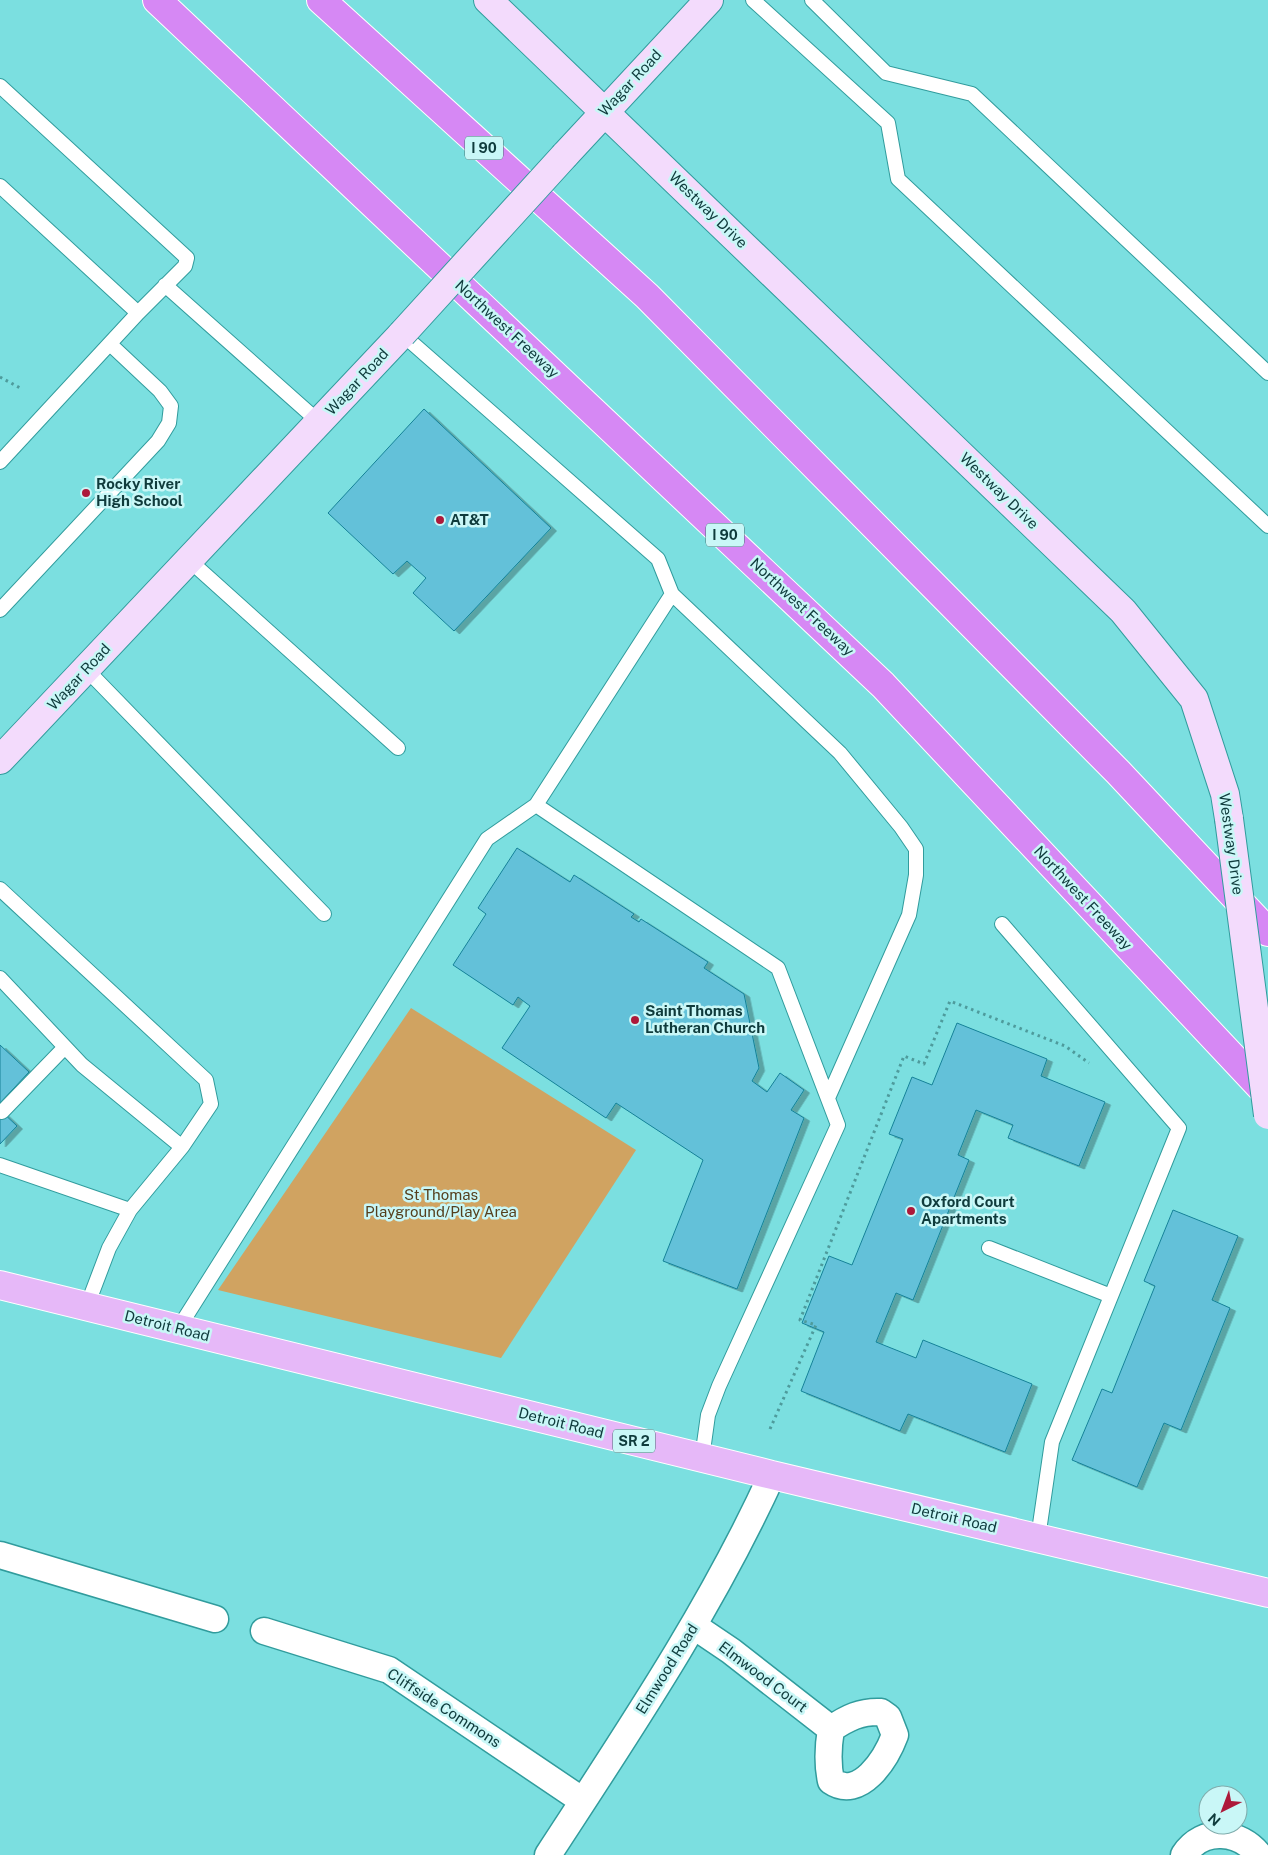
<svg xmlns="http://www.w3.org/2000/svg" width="1268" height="1855" font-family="'Public Sans',sans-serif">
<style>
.green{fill:#d0a361}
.building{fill:#64c1d9;stroke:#168298;filter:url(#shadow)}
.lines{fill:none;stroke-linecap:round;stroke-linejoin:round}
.service-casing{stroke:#319c9d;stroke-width:16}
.minor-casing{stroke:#319c9d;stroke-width:29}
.secondary-casing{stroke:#319c9d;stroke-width:30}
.primary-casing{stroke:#fff;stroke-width:30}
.motorway-casing{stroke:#fff;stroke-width:30}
.path{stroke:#4e9b9c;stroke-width:3;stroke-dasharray:2.5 4;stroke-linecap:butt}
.service{stroke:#fff;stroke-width:14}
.minor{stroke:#fff;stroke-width:26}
.secondary{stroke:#f3dbfc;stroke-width:28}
.primary{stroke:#e6b8f8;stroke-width:28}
.motorway{stroke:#d688f4;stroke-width:28}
.secondary-bridge-casing{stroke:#319c9d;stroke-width:30;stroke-linecap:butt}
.secondary-bridge{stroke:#f3dbfc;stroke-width:28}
.poi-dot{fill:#ad193a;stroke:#c9f7f7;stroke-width:2}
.labels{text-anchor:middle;stroke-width:5;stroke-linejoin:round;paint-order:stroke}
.shield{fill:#c9f7f7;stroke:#477374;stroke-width:1}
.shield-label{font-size:14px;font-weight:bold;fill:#0f3b3c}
.street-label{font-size:15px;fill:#0f3b3c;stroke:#c9f7f7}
.poi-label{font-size:15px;font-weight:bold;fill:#0f3b3c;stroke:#c9f7f7;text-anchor:start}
.park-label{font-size:15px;fill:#553f1d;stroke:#c9f7f7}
</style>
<defs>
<filter id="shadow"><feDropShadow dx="5.5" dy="3" stdDeviation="0" flood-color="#0004"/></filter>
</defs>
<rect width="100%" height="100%" fill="#7bdfe0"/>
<path class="green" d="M411,1008L636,1150L501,1358L218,1290Z"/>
<path class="building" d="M424,409L551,528L454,631L413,593L426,578L407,561L393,574L328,513Z
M517,848L570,882L574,875L634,914L631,917L639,922L641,919L708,962L704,968L744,994L759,1068L752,1081L767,1092L780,1073L804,1090L791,1110L804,1118L737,1289L663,1261L703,1160L616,1103L606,1118L502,1048L530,1006L518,997L513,1005L453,965L486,914L478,908Z
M957,1023L1047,1059L1041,1076L1105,1102L1079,1166L1008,1138L1013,1125L976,1110L958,1155L969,1160L913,1300L896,1293L876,1342L916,1358L923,1340L1032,1384L1005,1452L908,1414L900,1431L801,1391L824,1332L802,1323L829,1256L852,1265L903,1139L889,1134L912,1077L932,1085Z
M0,1045L29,1072L0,1103Z
M0,1110L17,1126L0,1144Z
M1173,1210L1238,1236L1212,1300L1230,1308L1181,1430L1164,1423L1137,1487L1072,1460L1102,1389L1112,1393L1155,1286L1144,1281Z"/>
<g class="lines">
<defs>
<path id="service" d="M753,0L888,123L898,179L1268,526
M812,0L886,73L972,94L1268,373
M0,86L187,258L185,266L138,313L0,186
M165,285L319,422
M402,334L658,559L672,594L536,805
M0,462L138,313
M189,560L398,748
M672,594L840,753L901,827L916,849V875L909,915L828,1098
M0,610L158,441L169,423L171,406L160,391L110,344
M86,669L324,914
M0,889L206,1080L211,1104L182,1147L82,1065L0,978
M1002,924L1179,1128L1052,1442L1038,1538
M2,1112L65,1047
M0,1165L130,1210
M989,1248L1111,1296
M87,1306L109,1248L130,1210L182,1147
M178,1329L487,839L536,805L778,968L838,1125L719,1386L708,1415L702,1458"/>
<path id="minor" d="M0,1555L215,1619
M694,1626L731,1651L831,1729
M264,1631L389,1670L583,1801
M881,1712L888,1717L895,1735C886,1759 860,1801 831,1781C827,1763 828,1747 831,1729C847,1718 861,1711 881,1712Z
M548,1855C628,1732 711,1609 772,1475
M1184,1855C1203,1826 1240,1831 1259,1855"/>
<path id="secondary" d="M488,0L1123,611L1194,699L1225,794L1229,819
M565,155L709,0
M0,760L402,334"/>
<path id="primary" d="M0,1285L772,1475L1268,1593"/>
<path id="motorway" d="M157,0L883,685L1268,1095
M321,0L647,296L1118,772L1268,932"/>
</defs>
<use href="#service" class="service-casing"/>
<use href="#minor" class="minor-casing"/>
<use href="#secondary" class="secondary-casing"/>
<use href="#primary" class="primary-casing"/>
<use href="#motorway" class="motorway-casing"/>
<path class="path" d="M0,377L22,389
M770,1429L816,1325L800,1320L904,1056L924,1064L950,1001L1065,1046L1089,1063"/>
<use href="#service" class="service"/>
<use href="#minor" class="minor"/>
<use href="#secondary" class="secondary"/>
<use href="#primary" class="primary"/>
<use href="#motorway" class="motorway"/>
<defs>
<path id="secondary-bridge" d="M402,334L565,155
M1229,819L1268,1115"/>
</defs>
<use href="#secondary-bridge" class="secondary-bridge-casing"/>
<use href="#secondary-bridge" class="secondary-bridge"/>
</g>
<g class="poi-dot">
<circle cx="86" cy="493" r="5"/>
<circle cx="440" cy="520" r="5"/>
<circle cx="635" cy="1020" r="5"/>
<circle cx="911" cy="1211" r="5"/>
</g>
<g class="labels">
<g class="shield">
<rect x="465" y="136.5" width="38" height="23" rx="4"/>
<rect x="706" y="523.5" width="38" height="23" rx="4"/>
<rect x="613" y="1429.5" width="42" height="23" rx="4"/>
</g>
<g class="shield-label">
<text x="484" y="153">I 90</text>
<text x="725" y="540">I 90</text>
<text x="634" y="1446">SR 2</text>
</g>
<g class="street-label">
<text transform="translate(630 83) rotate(-47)" y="5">Wagar Road</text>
<text transform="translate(708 210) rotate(44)" y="5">Westway Drive</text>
<text transform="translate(507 329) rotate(43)" y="5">Northwest Freeway</text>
<text transform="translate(357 382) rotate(-47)" y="5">Wagar Road</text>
<text transform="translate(999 491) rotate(44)" y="5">Westway Drive</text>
<text transform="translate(802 607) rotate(43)" y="5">Northwest Freeway</text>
<text transform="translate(79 677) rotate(-47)" y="5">Wagar Road</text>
<text transform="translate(1231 844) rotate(82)" y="5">Westway Drive</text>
<text transform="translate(1083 898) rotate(47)" y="5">Northwest Freeway</text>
<text transform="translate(167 1326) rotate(14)" y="5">Detroit Road</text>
<text transform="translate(561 1423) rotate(14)" y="5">Detroit Road</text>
<text transform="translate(954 1518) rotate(13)" y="5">Detroit Road</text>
<text transform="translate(667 1669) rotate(-58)" y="5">Elmwood Road</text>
<text transform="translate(763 1677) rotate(37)" y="5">Elmwood Court</text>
<text transform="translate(444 1708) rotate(33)" y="5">Cliffside Commons</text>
</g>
<g class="poi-label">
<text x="96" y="489">Rocky River<tspan x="96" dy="17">High School</tspan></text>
<text x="450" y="525">AT&amp;T</text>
<text x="645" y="1016">Saint Thomas<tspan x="645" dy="17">Lutheran Church</tspan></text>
<text x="921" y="1207">Oxford Court<tspan x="921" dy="17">Apartments</tspan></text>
</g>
<g class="park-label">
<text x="441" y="1200">St Thomas<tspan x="441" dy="17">Playground/Play Area</tspan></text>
</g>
</g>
<g transform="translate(1223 1810) rotate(222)"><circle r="24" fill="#c9f7f7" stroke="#7facac"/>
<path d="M0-4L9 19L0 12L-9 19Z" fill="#ad193a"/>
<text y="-8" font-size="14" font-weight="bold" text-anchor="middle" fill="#0f3b3c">N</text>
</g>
</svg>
